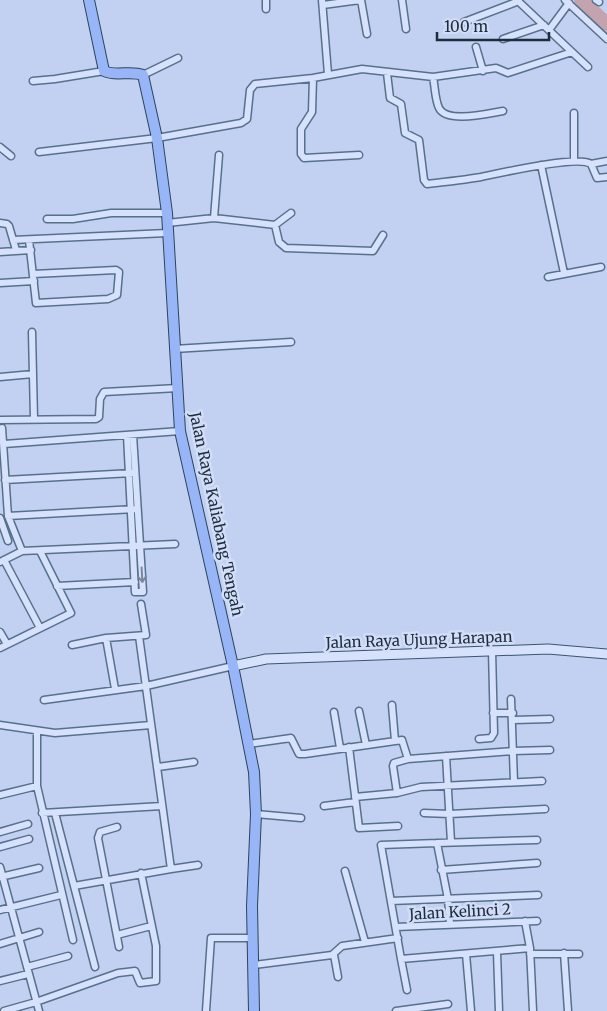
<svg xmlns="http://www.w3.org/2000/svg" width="607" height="1011" font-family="Merriweather,serif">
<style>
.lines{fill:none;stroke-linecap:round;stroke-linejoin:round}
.river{stroke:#c3a4ae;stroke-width:14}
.street-casing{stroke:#57718c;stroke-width:9}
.secondary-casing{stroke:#3b556e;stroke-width:11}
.primary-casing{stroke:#2c455a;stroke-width:12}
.street{stroke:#d6e1fb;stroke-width:6}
.secondary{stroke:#d6e1fb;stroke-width:9}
.primary{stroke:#97b5f7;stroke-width:10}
.oneway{stroke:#7a879b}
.labels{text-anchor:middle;stroke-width:5;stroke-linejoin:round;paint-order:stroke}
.street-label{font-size:15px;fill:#1d2d3b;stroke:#d2ddf8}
</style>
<rect width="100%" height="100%" fill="#c2d0f1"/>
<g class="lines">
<path class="river" d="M581,0L607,24"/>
<defs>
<path id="street" d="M322,0L328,74
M361,0L367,34
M402,0L406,29
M565,0L607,39
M596,0L599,2
M323,5L360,0
M266,9V0
M464,22L519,1
M549,30L569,3
M503,39L544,25
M476,47L483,71
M572,52L588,67
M387,73L390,98L401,104L405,133L419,140L424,180L427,184C445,182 463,180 481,177C500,173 578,155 591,164L607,161
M143,75L178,58
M433,77C435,87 435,100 439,108C447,124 489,113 503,111
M313,78L312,112L301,129V154L304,158L359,155
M33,81L55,79L104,71
M574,113V161
M0,147L11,156
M39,152L157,138L241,123L247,119L250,90L255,84L313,78L362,69L433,77L496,68L508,73L572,52L517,0
M591,164L597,178L607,177
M541,165L564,273
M214,218L219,155
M47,219H73L111,213H167
M0,223L7,224L9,226L16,250
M167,223L214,218L275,225L291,213
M275,225L279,242L286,248L373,251L383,235
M13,240L167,233
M29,240L36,303L108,299L117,295L119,272L116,270L33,274
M0,252L31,250
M548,277L601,267
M0,283L34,281
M32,332L34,419
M174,349L291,342
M0,377L33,374
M0,420L96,419L99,417L100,399L104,392L178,388
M2,428L8,516L22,551
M127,435L135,592H143L133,435
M4,444L180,431
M5,480L132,473
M8,516L135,509
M0,518L8,541
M4,560L40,628
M0,562L22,551L175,544
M57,586L135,582
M0,632L7,644
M106,638L115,689
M72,645L106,638L146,635L141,604
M0,648L71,613L40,551
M511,699L514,782
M44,700L146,686L233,666
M392,705L395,741
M359,711L366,745
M334,712L340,748
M493,713H513
M514,720L550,719
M0,725L55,733L151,725
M37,731V786L73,940
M479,739L491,738L494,733L492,650
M249,744L291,738L299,754H305L402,740L408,759
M349,747L359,828L398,826
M446,756L451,842
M158,767L194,762
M397,793L393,766L394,763L408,759L513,751L550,750
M0,795L37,786
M355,797L397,793L421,787L542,781
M324,806L355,802
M42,813L162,806
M55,813L74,886L171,869L139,636
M424,813L450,814L545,809
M256,814L301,818
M117,827L100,832L98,838L119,947
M0,832L28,824
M437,843L381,845L401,959L530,948
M0,847L29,839
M0,867L39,1011
M171,869L198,865
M441,870L537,863
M345,871L365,942
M0,877L39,868
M74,886L95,967
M391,901L538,895
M0,910L61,895
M525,921L530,948L533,1011
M450,924L448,899L437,843L537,840
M396,927L537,921
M117,935L151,926
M0,944L39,932
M497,952L499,1011
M564,953L568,1011
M466,954L471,1011
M530,954H579
M334,955L338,977
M401,959L407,990
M254,965L332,955L342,946L398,938
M27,967L68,956
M0,981L28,974
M4,1011L36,1002L118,973L135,971L140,983L156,981V946L141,873
M206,1011L211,938H253
M396,1011L448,1004"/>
<path id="secondary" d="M233,666L266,659L548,649L607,654"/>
<path id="primary" d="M89,0L104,71C116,77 130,70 143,75L157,138L167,213L180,431L233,666L254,772L256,814L252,906L254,1011"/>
</defs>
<use href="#street" class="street-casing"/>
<use href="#secondary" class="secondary-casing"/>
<use href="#primary" class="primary-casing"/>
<use href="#street" class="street"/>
<use href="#secondary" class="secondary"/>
<use href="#primary" class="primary"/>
</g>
<defs><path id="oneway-shaft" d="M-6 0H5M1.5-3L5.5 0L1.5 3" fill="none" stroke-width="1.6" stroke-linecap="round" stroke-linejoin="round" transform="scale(1.25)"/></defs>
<use class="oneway" href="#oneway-shaft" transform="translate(142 575) rotate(87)"/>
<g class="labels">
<g class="street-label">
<text transform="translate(216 514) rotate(78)" y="5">Jalan Raya Kaliabang Tengah</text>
<text transform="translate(419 640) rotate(-2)" y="5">Jalan Raya Ujung Harapan</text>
<text transform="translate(460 912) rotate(-3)" y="5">Jalan Kelinci 2</text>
</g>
</g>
<path d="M437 32v8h112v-8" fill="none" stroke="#1d2d3b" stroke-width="2.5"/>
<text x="444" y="32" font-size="15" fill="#1d2d3b" stroke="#d2ddf8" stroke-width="4" paint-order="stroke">100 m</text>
</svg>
